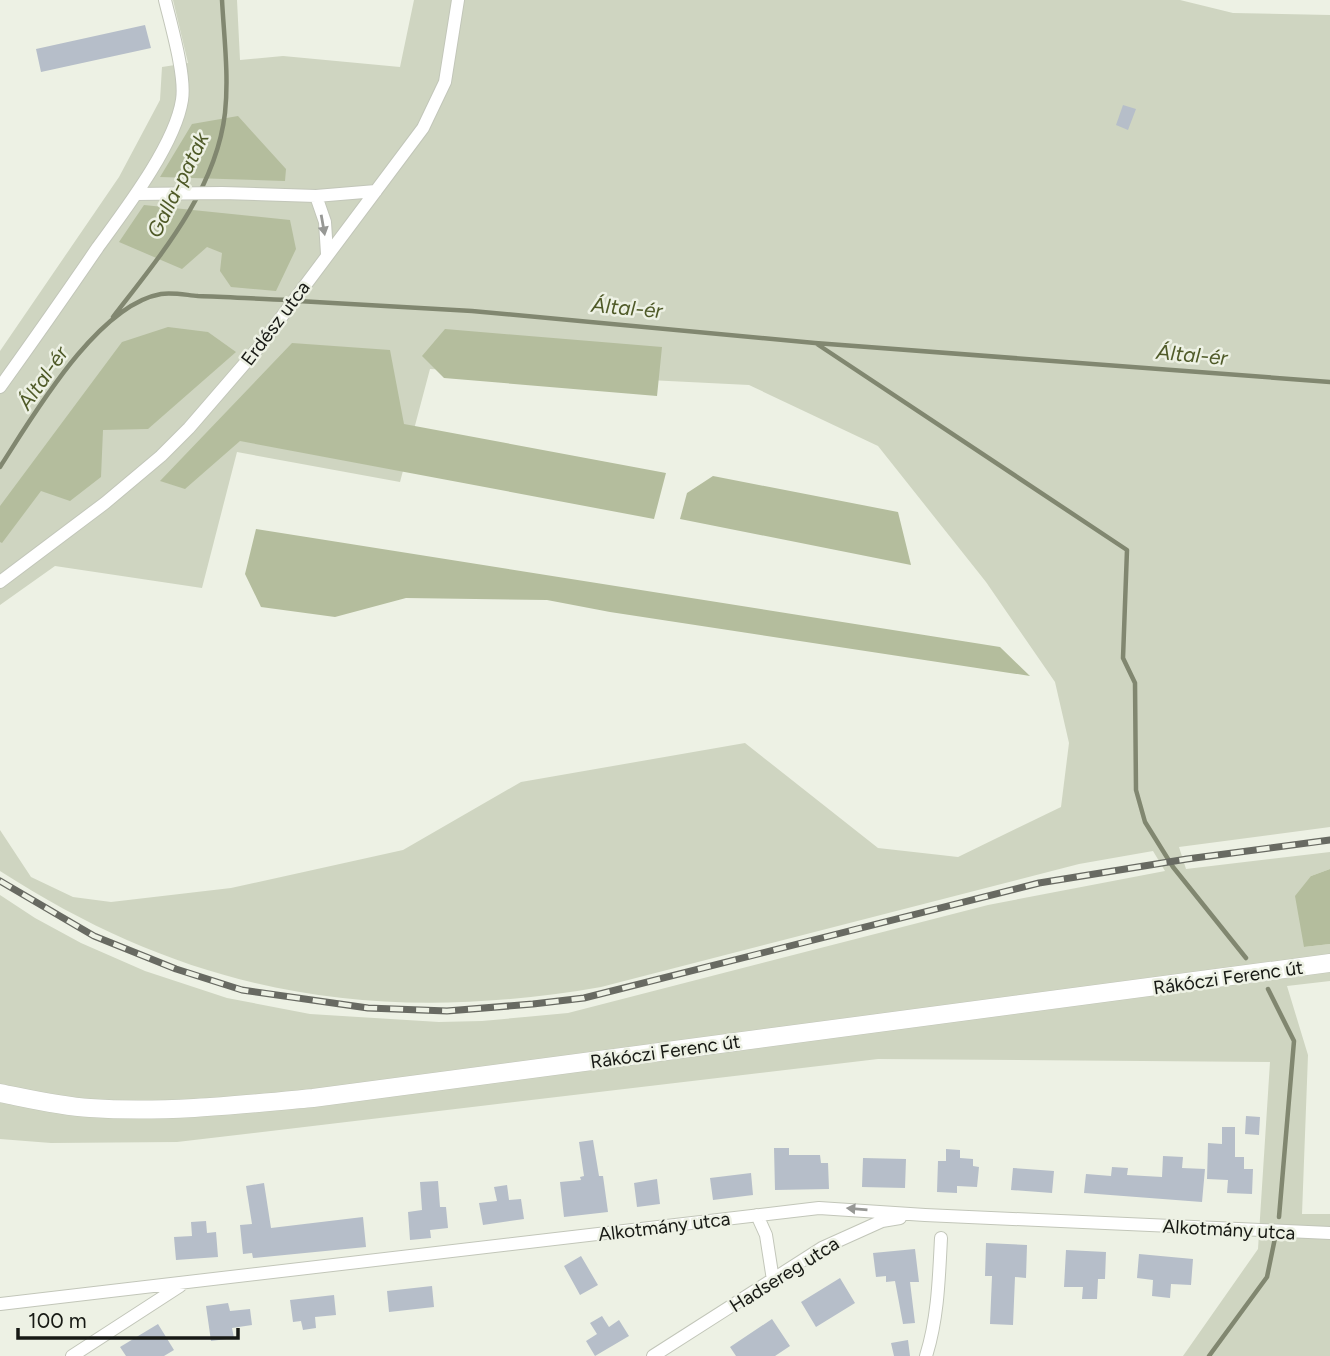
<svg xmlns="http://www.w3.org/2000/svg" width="1330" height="1356" font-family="Figtree,sans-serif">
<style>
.green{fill:#cfd5c1}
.forest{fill:#b4bd9d}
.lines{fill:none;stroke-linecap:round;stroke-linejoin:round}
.stream{stroke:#818770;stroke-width:4.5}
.building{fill:#b6bec9}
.street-casing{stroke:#c2c6b9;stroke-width:14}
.secondary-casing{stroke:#c2c6b9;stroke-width:19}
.street{stroke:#fff;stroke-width:12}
.secondary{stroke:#fff;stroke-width:18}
.rail-casing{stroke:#686a62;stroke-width:7}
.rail{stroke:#edf1e4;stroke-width:4.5;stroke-dasharray:13;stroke-linecap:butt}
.oneway{fill:#979895}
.labels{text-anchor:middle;stroke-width:5;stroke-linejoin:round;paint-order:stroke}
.street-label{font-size:19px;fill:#171914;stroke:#edf1e4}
.water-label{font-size:21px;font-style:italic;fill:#4f5a28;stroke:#edf1e4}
</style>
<rect width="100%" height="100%" fill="#edf1e4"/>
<path class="green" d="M173,0H237L240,60L283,56L400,67L414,0H1180L1233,13L1330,15V827L1179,847L1186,869L1330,852V869L1311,876L1304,947L1330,944V981L1287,986L1308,1055L1302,1214H1330V1356H1183L1258,1249L1270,1062L878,1059L177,1142L51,1143L0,1139V895L35,918L81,943L145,971L227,998L310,1014L439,1022L482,1021L568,1013L988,905L1165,871L1153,851L1079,864L601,987C377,1026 192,995 0,871V830L31,877L73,897L111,902L231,888L403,850L521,782L745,743L878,848L958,857L1061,807L1069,743L1055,682L986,582L878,446L749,385L430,369L400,482L237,452L202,588L55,566L0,605V351L119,177L160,100L162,67L188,63Z"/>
<path class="forest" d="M238,116L286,169L285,181L160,177L192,124Z
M144,205L290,220L296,249L276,291L231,287L220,271L222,253L207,247L182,269L119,242Z
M168,327L208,332L236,352L148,429L103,430L101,477L70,501L41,491L2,543L0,542V506L122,342Z
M445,329L662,347L657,396L444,378L422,356Z
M292,343L390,350L404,424L666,473L654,519L240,441L185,489L160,481Z
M713,476L898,512L911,565L680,519L687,493Z
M256,529L1000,647L1030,676L610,612L547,600L406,598L335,617L261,607L245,574Z
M1330,869V944L1304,947L1295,896L1311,876Z"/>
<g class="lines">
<path class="stream" d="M298,301L472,311L815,343L1330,382
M113,317C159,257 216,191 225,113C229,76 224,37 222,0
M817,344L1127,550L1123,658L1135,683L1136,790L1145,822L1173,867L1246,958
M0,467C33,416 97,305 161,294C172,292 186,295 198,296C229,297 259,299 289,300
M1268,989L1294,1041L1279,1217
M1209,1356L1267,1277L1275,1238"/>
</g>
<path class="building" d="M145,25L151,48L41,72L36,49Z
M1123,105L1136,109L1128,130L1116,125Z
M1246,1116L1260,1117L1259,1135L1245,1134Z
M1222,1127H1235V1157H1244V1169H1253L1252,1194L1227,1193L1228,1180L1207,1179L1208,1143L1222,1144Z
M593,1140L599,1176H603L608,1212L564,1217L560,1182L581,1180L580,1177L584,1176L579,1142Z
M774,1148H789V1155H820L821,1163H828L829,1189L775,1190Z
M946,1149L960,1150V1158L973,1159V1166L979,1167L977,1187L957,1186V1193L937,1192L938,1161H946Z
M1163,1156L1183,1157L1182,1168L1205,1169L1202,1202L1084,1193L1086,1174L1111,1176L1112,1167L1128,1168L1127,1175L1162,1177Z
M863,1158L906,1159L905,1188L862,1187Z
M1013,1168L1054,1171L1052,1193L1011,1190Z
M751,1173L753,1195L713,1200L710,1178Z
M657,1179L660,1204L637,1207L634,1183Z
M438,1181L440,1207H446L448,1228L430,1230L431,1238L410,1240L408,1212L422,1210L420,1182Z
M264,1183L271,1228L363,1217L366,1247L253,1258L252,1253L243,1254L240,1225L252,1224L246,1186Z
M507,1185L509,1200L521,1199L524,1219L483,1225L479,1203L497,1201L494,1187Z
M206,1221L207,1233L216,1232L218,1257L176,1260L174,1237L192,1236L191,1222Z
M986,1243L1027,1245L1026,1278L1015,1277L1013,1325L990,1324L992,1276H985Z
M915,1249L919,1282H910L915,1323L903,1324L895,1281L886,1282V1276L876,1277L873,1253Z
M1066,1250L1106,1252L1105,1279H1098L1097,1299H1082L1083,1287H1064Z
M1139,1254L1193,1259L1191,1285L1171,1284L1170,1298L1152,1296L1153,1280L1137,1278Z
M581,1256L598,1285L580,1295L564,1266Z
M840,1278L855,1303L816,1327L801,1302Z
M432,1286L434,1307L389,1312L387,1291Z
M334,1295L336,1315L315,1317L316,1328L303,1330L301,1321L293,1322L290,1300Z
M228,1303L230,1311L250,1309L252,1325L232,1328L234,1338L211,1341L206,1306Z
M602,1316L609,1327L619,1320L629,1336L595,1356L586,1341L597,1334L590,1323Z
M772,1319L790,1346L775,1356H736L730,1347Z
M158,1324L174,1350L164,1356H126L120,1347Z
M908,1340L910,1356H894L891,1343Z"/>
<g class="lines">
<defs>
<path id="street" d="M136,194L222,193L316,196L376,191
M316,196L325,222L327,254
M0,387C33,341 66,294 98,247C125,210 175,145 182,100C186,76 171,25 165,0
M0,582L105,503L161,456L189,428L259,347L423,128L445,82L458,0
M757,1215L766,1235L773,1280
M0,1304L819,1208L925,1215L1330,1233
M72,1356L180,1286
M653,1356L822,1248L882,1221L900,1218
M926,1356C938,1318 939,1277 941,1238"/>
<path id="secondary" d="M0,1093C30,1099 59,1106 90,1108C164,1113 239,1105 313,1098L1330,963"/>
</defs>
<use href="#street" class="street-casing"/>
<use href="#secondary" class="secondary-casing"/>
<use href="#street" class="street"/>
<use href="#secondary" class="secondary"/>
<defs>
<path id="rail" d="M0,881L94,936L176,969L242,990L368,1008L447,1011L533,1004L584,998L1039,883L1187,859L1330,840"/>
</defs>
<use href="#rail" class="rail-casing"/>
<use href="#rail" class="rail"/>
</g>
<defs><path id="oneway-solid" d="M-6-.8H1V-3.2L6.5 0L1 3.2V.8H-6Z" transform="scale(1.75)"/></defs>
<g class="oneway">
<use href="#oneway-solid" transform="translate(323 225) rotate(80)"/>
<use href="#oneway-solid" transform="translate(857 1209) rotate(-175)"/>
</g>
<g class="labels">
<g class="street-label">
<text transform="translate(275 323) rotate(-53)" y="7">Erdész utca</text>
<text transform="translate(1228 977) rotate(-8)" y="7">Rákóczi Ferenc út</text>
<text transform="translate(665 1051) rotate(-8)" y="7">Rákóczi Ferenc út</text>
<text transform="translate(664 1226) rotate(-7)" y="7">Alkotmány utca</text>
<text transform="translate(1229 1229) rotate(3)" y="7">Alkotmány utca</text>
<text transform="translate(784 1274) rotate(-32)" y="7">Hadsereg utca</text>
</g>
<g class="water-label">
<text transform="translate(178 185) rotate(-64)" y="7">Galla-patak</text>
<text transform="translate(627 308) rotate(5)" y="7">Által-ér</text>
<text transform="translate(1192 355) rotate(5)" y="7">Által-ér</text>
<text transform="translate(43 378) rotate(-55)" y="7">Által-ér</text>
</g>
</g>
<path d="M18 1328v10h220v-10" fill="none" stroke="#171914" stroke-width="3.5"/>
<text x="28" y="1328" font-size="21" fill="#171914" stroke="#edf1e4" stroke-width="5" paint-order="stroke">100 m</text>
</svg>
